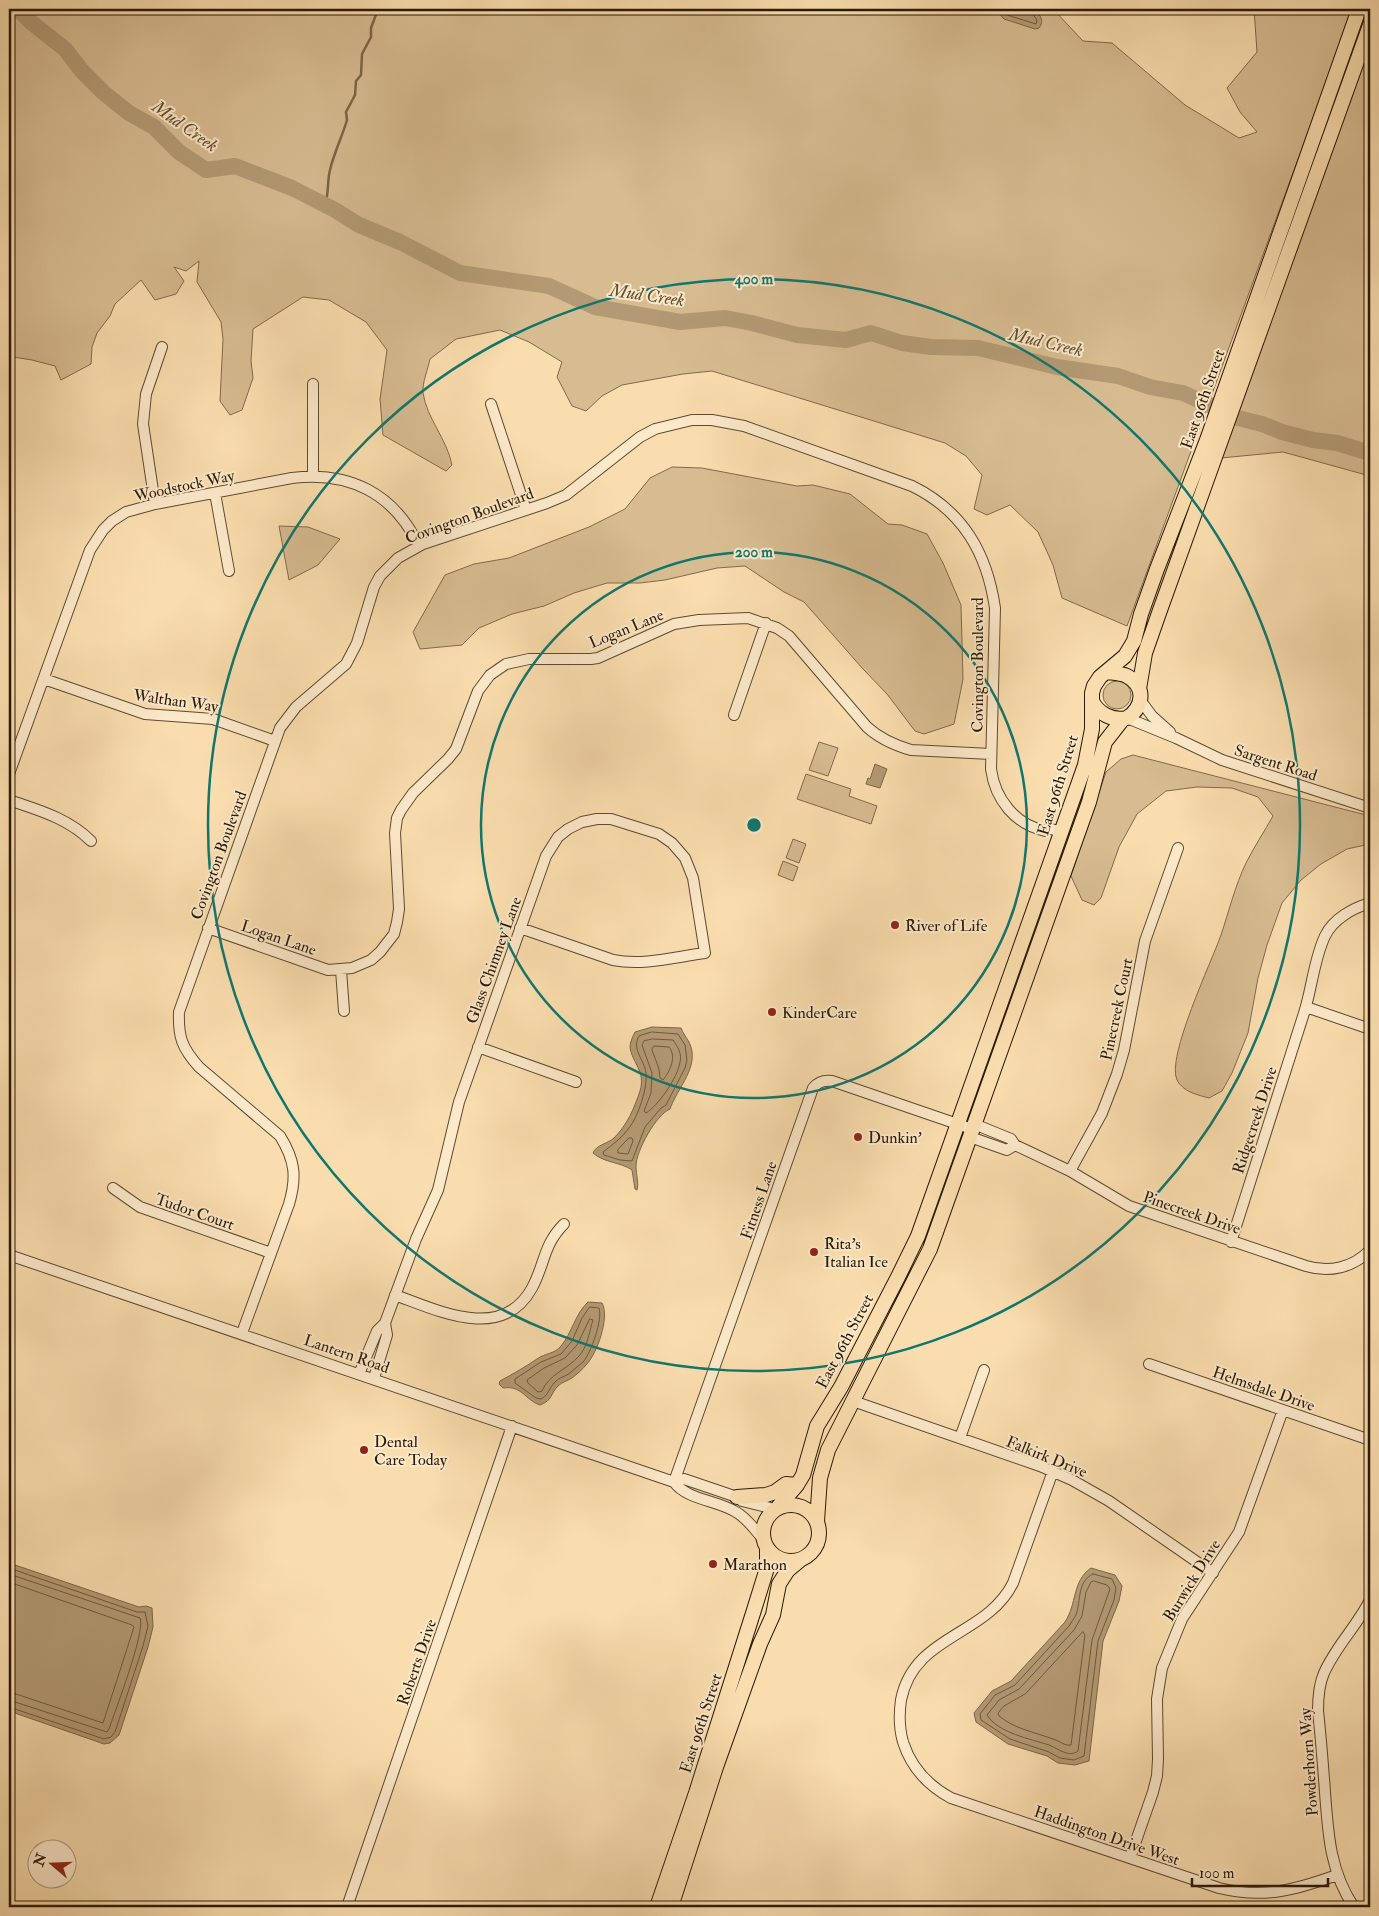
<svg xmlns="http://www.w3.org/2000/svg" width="1379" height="1916" font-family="'IM FELL Double Pica',serif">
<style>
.green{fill:#d7bc91;stroke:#806a4a}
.water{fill:#b39a74;stroke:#7c6647}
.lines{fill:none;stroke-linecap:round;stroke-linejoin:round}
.shore{stroke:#6e5a3c;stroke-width:1}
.stream{stroke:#7c6647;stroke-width:2.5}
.river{stroke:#b39a74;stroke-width:16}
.minor-casing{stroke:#5e4a2e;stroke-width:12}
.major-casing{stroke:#2a1903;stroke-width:16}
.minor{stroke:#fce9ca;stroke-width:10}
.major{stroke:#faddae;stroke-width:14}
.ring{fill:none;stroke:#0f766e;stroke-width:2.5}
.poi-dot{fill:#8f2418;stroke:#fce9ca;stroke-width:2}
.labels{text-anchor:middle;stroke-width:4;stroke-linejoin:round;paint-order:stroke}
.street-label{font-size:16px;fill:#2a1903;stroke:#fce9ca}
.poi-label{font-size:16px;fill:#2a1903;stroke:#fce9ca;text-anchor:start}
.water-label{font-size:18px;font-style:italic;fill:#614d30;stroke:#fce9ca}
.centre{fill:#0f766e;stroke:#fce9ca;stroke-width:2.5}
.ring-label{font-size:15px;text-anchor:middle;font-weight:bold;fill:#0f766e;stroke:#fce9ca;stroke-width:4;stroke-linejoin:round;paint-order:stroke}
</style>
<rect width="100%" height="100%" fill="#faddae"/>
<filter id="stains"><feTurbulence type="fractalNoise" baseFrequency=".004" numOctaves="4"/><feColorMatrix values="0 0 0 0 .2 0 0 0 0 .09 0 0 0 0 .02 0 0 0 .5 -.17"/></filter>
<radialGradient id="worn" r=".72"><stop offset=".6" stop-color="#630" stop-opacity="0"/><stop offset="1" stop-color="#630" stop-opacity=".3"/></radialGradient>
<path class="green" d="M9,9H1053L1083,41L1112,43L1185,105L1239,138L1257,132L1240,112L1227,88L1257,52L1254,9H1353L1127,626L1062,598L1053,565L1038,532L1010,505L987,515L974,509L982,475L966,456L945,443L712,371L683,374L622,385L602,396L586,411L572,406L557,377L562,362L529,342L500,330L456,339L430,359C428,369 422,383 423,393C427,419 447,439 452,465L446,471L383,435L380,399L387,350L366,322L329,300L303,297L253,329L251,361L253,378L242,410L230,415L220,401L223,339L221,322L197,282L199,261L186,271L174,267L184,281L176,294L155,300L141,280L115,304L110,316L97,333L92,347L91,364L61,380L55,366L32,360L13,357L9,361Z
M1370,44V476L1283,452L1221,458Z
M672,467L702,468L797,486L813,485L850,494L888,524L902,525L927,534L943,563L961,605L963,679L954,724L924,734L915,731L887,694L863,669L804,602L784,592L745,566L717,568L665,580L640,583H607L574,593L544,606L512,614L479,628L462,645L420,649L413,632L445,575L474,564L509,558L589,527L625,509L650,478Z
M279,526L308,527L340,539L318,565L289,580Z
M1103 695a14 14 0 1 1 28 0a14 14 0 1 1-28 0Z
M819,742L838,748L828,776L809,770Z
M1133,755L1370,816V844L1347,849L1321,864L1301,880L1282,903L1267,945L1258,978L1248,1033L1232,1073L1222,1091L1209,1098C1198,1095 1183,1092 1177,1080C1166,1057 1212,961 1221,935C1229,911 1235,886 1246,863C1254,847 1264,832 1273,816L1258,797L1232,788L1197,787L1166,791L1137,814L1119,847L1101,898L1094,905L1082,900L1071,876L1106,772L1121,759Z
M806,774L851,789L849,796L877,806L871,824L797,799Z
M793,839L806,844L799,863L786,858Z
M783,861L798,867L793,881L778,875Z"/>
<path class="water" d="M995,9H1035C1040,16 1045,20 1039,28L1035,29L1004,19Z
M875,764L887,769L880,788L866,784L868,778L870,779Z
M652,1027L681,1028C683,1033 686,1037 689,1042C701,1066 677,1088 670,1109C656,1115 636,1151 636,1166C636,1175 639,1182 637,1190L635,1189L632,1170C621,1162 604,1163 593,1153C596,1145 607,1144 614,1138C627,1125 634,1109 640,1091C646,1071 632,1063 630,1047C630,1042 633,1036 635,1032Z
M588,1302L602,1303C610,1317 597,1354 586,1365C583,1369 576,1375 572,1378C567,1381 562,1382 558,1386C550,1394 553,1400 540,1405C525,1400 522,1385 503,1388L499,1384L500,1381C513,1374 525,1367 537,1359C545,1353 555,1354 561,1346C572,1333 575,1314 588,1302Z
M9,1563L139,1607L146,1606L152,1608L153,1627L148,1647L119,1735L110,1743L104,1744L9,1711Z
M1091,1568L1115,1575L1122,1586L1119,1601L1103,1641L1089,1761L1075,1765L1058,1763L1047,1756L1008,1744L976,1722L974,1713L992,1691L1011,1681L1065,1622C1077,1604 1072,1581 1091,1568Z"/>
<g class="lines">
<path class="shore" d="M1001,9L1007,15L1036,24L1037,20L1032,13L1031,9
M652,1032L678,1034L685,1045L687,1060L685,1068L666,1105L661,1108L645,1127L632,1161L620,1160L604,1155L603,1152C612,1145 622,1138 629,1128C638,1117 648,1087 646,1073C644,1059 631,1049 639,1036Z
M653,1039L673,1040C678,1047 682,1054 680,1062C678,1077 658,1106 646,1113L644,1111L651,1093L652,1073L642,1045L644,1041Z
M654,1046L669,1047C677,1057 670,1071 663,1080L660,1078L659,1069L652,1050Z
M629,1138H632L633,1141L628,1154L618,1153V1150Z
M590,1307L599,1308C603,1319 591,1353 583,1362C579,1365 575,1369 571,1372C566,1377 559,1377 555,1382C549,1388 548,1396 541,1399L536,1398L515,1383V1379L541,1362L561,1354L572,1341L582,1318Z
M590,1319L593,1320L592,1323C589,1334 587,1347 579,1356C567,1370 549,1374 542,1391L538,1392L528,1383L527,1380L544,1368L565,1358L577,1345Z
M9,1568L137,1612H145L148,1626L143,1646L115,1732L111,1737L104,1739L9,1707
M9,1574L140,1618C146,1631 115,1711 109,1729L107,1732L9,1700
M1093,1574L1112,1579L1116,1588L1114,1600L1098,1641L1084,1756L1074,1760L1060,1758L1049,1752L1010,1739L981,1720L980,1714L995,1695L1015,1685L1069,1626C1071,1622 1074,1619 1076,1615C1081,1601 1077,1581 1093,1574Z
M1094,1581L1107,1585L1110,1589L1092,1640L1078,1751C1069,1758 1059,1749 1049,1745C1031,1739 998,1733 987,1715L999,1700L1019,1689L1074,1630L1082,1616L1086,1592L1091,1582Z
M9,1582L132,1625L134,1627L103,1723L16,1694L9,1693
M1083,1632L1085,1635L1071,1745C1064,1746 1060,1741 1053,1739C1034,1732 1015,1729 999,1716L998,1713L1004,1706L1025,1694Z"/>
<path class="stream" d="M325,205C329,194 327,182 330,170C334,153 342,137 347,120L346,112L355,95L356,81L361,75L362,54L371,37V28L378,9"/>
<path class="river" d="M18,9L32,23L65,49L82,71L104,93L129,113L154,127L179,152L206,170L235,166L292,188L335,210L359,225L400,242L460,273L549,286L595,307L680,322L725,318L752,323L797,335L846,340L871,333L902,343L931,347L978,348L1057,367L1118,376L1150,387L1183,393L1238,418L1262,424L1282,432L1313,440L1337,443L1370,453"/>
<defs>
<path id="minor" d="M313,384V475
M491,404L526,510
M215,493L229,571
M155,504L143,424L146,394L162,347
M44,679L145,714L213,719L275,741
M1141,701L1152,716L1170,732
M734,715L766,623
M1127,718L1176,738L1222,760L1370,808
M9,774L90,550L103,530L112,521L126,512L155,504L292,478C349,471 394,493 419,546
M9,800C38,810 68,818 91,841
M208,928L328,970L352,968L371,960L380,952L394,934L397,922L399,909L395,833L397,818L401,810L413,793L448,759L456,749L478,691L490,675L506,664L529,659H591L598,658L674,624L699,620L748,618L777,628L789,636L867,727C880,739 894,745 911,750L991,754
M341,970L344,1011
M1306,1007L1370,1029
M478,1047L576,1082
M974,1124L1011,1139L1015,1145L1070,1171L1129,1206L1306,1266C1329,1273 1353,1268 1370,1250
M970,1137L1007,1150L1015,1145
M1070,1171L1102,1113L1117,1074L1124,1050L1145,941L1178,848
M113,1188L140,1207L271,1253
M1231,1242C1255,1165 1280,1089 1304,1013C1312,988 1314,959 1325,936C1333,919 1353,908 1370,903
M9,1255L674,1482L684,1479L737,1497L742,1501L775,1509
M395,1295C437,1310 502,1343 532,1288C545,1264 543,1245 564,1224
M242,1333L289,1204C297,1177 295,1160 280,1136L199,1067C182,1048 178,1037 179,1012L280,728L296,707L346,664L357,643L374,587L380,576L398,558L423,544L547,503L566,495L640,437L655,429L692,420H712L744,426L912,486C963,511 987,553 995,608L991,769C995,799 1015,825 1046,831L1048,828L1061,832
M1149,1364L1370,1440
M359,1374L377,1331L385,1323L416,1239L438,1190L459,1102L546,856L558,837L568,829L582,822L597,819H611L659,834L672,843L685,858L693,878L705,953C675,957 643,966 613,960L520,928
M374,1378L387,1335L385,1323
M853,1401L1040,1466L1072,1480L1109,1501L1213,1573
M960,1438L984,1370
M1053,1471L1013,1583C986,1637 914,1634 901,1700C899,1714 899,1728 903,1742C911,1767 927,1785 951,1798L1219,1888C1264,1899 1295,1890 1337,1875
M674,1482L813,1088C818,1082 824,1080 832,1081L972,1129
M674,1482C687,1500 717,1500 736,1512C747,1518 755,1530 763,1539
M1130,1858L1153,1792L1157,1776L1158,1759L1157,1699L1162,1668L1182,1619L1239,1532L1283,1410
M347,1907L512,1426
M1354,1907C1330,1872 1328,1833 1325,1792C1323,1765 1321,1738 1318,1711C1318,1698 1319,1684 1324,1673C1336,1646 1357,1626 1370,1600"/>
<path id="major" d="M1139,689L1145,653L1159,613L1370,25
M1092,701C1098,714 1113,721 1127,718C1144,707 1146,686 1127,676C1121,673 1113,673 1106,672
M737,1497L766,1495L775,1492L786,1484L797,1485
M763 1533a28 28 0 1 1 56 0a28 28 0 1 1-56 0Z
M778,1507L797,1485L803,1475L817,1426L841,1387L898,1277L918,1236L1085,765L1092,729V693L1094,686L1100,677L1125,656L1134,641L1141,614L1157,569L1207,440L1359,9
M817,1521L820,1478L828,1450L930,1249L1089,802L1105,742L1123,719
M657,1907L696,1793L754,1610L767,1568V1548
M671,1907L716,1767L760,1644L773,1615L779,1584L788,1570L800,1560"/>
</defs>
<use href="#minor" class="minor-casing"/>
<use href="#major" class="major-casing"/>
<use href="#minor" class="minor"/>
<use href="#major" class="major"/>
</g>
<g class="ring">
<circle cx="754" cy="825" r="273"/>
<circle cx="754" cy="825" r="546"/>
</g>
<g class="poi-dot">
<circle cx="895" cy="925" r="5"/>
<circle cx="772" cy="1012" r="5"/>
<circle cx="858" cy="1137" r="5"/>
<circle cx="814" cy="1252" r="5"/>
<circle cx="364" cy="1450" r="5"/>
<circle cx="713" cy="1564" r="5"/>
</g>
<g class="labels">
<g class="street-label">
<text transform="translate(1202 399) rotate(-71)" y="6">East 96th Street</text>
<text transform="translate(184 485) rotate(-12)" y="6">Woodstock Way</text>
<text transform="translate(469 515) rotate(-20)" y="6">Covington Boulevard</text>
<text transform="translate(626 628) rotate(-22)" y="6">Logan Lane</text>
<text transform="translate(977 665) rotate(-90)" y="6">Covington Boulevard</text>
<text transform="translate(176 700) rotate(8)" y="6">Walthan Way</text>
<text transform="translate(1276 762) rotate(18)" y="6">Sargent Road</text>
<text transform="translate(1057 785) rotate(-73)" y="6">East 96th Street</text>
<text transform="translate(218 855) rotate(-70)" y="6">Covington Boulevard</text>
<text transform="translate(279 937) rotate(19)" y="6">Logan Lane</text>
<text transform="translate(493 960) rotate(-70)" y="6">Glass Chimney Lane</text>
<text transform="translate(1116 1009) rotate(-78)" y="6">Pinecreek Court</text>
<text transform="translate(1254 1120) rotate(-72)" y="6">Ridgecreek Drive</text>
<text transform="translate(758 1200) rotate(-71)" y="6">Fitness Lane</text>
<text transform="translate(195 1211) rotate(19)" y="6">Tudor Court</text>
<text transform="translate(1192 1212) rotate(19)" y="6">Pinecreek Drive</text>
<text transform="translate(844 1341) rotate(-62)" y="6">East 96th Street</text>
<text transform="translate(347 1353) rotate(19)" y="6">Lantern Road</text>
<text transform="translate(1264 1388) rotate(19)" y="6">Helmsdale Drive</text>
<text transform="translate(1047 1456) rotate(22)" y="6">Falkirk Drive</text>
<text transform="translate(1191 1580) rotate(-58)" y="6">Burwick Drive</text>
<text transform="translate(416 1662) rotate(-71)" y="6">Roberts Drive</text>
<text transform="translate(700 1723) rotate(-72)" y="6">East 96th Street</text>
<text transform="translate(1308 1762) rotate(-94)" y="6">Powderhorn Way</text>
<text transform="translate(1107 1835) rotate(19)" y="6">Haddington Drive West</text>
</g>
<g class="poi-label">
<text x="905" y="931">River of Life</text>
<text x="782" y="1018">KinderCare</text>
<text x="868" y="1143">Dunkin'</text>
<text x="824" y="1249">Rita's<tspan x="824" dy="18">Italian Ice</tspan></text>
<text x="374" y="1447">Dental<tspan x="374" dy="18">Care Today</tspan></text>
<text x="723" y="1570">Marathon</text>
</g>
<g class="water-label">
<text transform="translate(185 126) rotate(35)" y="6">Mud Creek</text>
<text transform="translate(647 295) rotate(8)" y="6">Mud Creek</text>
<text transform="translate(1046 342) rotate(13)" y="6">Mud Creek</text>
</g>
</g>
<circle cx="754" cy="825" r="8" class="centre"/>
<g class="ring-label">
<text x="754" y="284">400 m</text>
<text x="754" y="557">200 m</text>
</g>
<rect width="1379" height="1916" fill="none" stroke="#faddae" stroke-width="30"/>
<rect x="10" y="10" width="1359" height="1896" fill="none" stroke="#2a1903" stroke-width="2.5"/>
<rect x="15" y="15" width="1349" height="1886" fill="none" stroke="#2a1903"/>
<g transform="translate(52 1864) rotate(289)"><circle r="24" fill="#fce9ca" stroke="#a8967a"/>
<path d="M0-4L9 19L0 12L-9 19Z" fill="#8f2418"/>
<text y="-8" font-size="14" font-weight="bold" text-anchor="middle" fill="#2a1903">N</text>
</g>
<path d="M1192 1878v8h136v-8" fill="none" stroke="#2a1903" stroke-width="2.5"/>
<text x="1199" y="1878" font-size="15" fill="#2a1903" stroke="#fce9ca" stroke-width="4" paint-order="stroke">100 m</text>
<rect width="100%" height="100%" filter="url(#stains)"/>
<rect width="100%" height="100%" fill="url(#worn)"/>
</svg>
